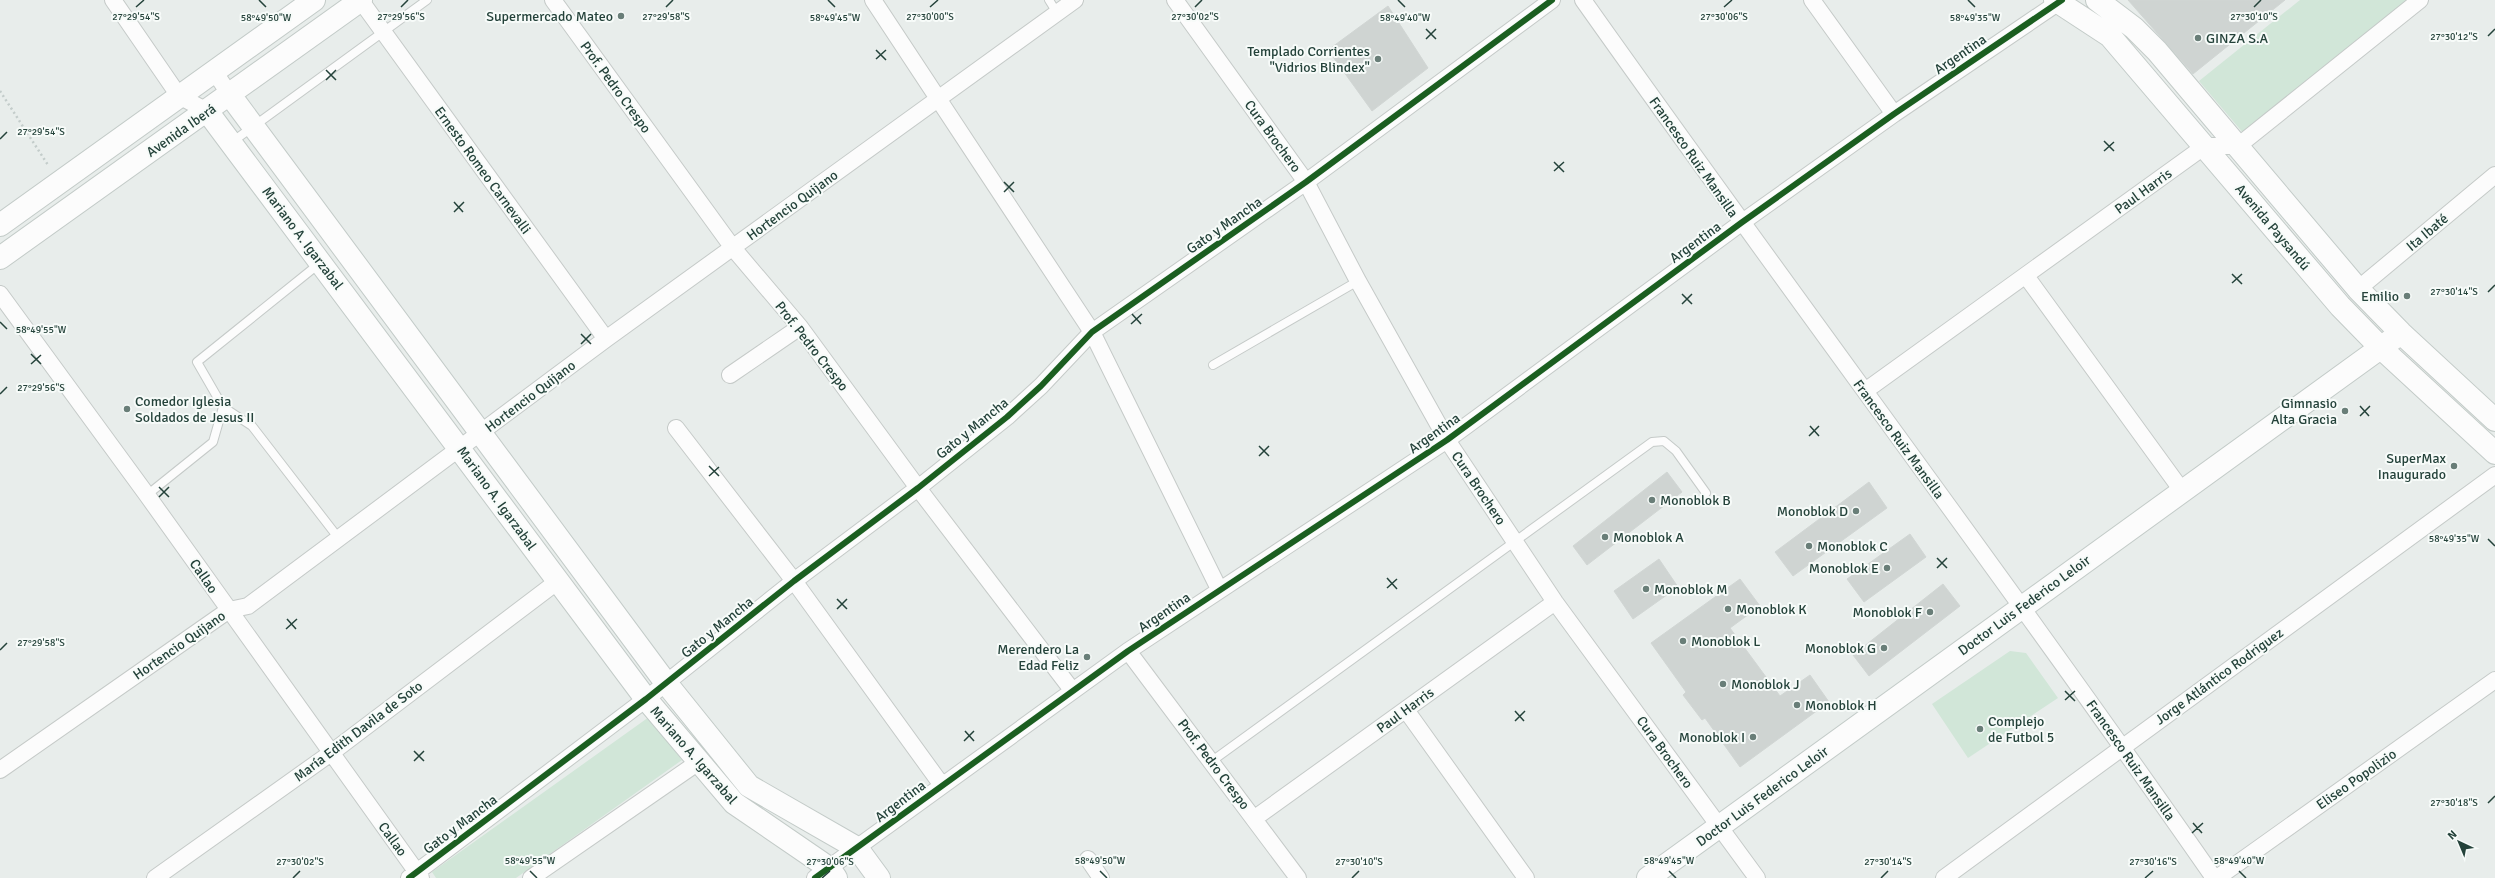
<svg xmlns="http://www.w3.org/2000/svg" width="2495" height="878" font-family="Signika,sans-serif">
<style>
.green{fill:#d1e6d8}
.building{fill:#cfd4d2;stroke:#d1d6d4}
.lines{fill:none;stroke-linecap:round;stroke-linejoin:round}
.lane-casing{stroke:#c5cac8;stroke-width:10}
.street-casing{stroke:#c5cac8;stroke-width:18}
.secondary-casing{stroke:#c3cbc8;stroke-width:24}
.path{stroke:#c3ccca;stroke-width:2.5;stroke-dasharray:2 3;stroke-linecap:butt}
.lane{stroke:#fcfcfc;stroke-width:8}
.street{stroke:#fcfcfc;stroke-width:16}
.secondary{stroke:#fcfcfc;stroke-width:22}
.cycleway-casing{stroke:#f7fbf9;stroke-width:8}
.cycleway{stroke:#1b5e20;stroke-width:6}
.ticks{fill:none;stroke:#24423a;stroke-width:1.5}
.poi-dot{fill:#697e78;stroke:#f7fbf9;stroke-width:1.5}
.labels{text-anchor:middle;stroke-width:4;stroke-linejoin:round;paint-order:stroke}
.poi-label{font-size:14px;fill:#24423a;stroke:#f7fbf9;text-anchor:end}
.street-label{font-size:14px;fill:#24423a;stroke:#f7fbf9}
.ticks-label{font-size:10px;text-anchor:middle;fill:#24423a;stroke:#f7fbf9;stroke-width:4;stroke-linejoin:round;paint-order:stroke}
</style>
<rect width="100%" height="100%" fill="#e8edeb"/>
<path class="green" d="M2300,0H2411L2244,134L2199,81Z
M2010,651L2026,653L2058,698L1968,758L1932,704Z
M649,717L682,760L516,878H436L432,872Z"/>
<path class="building" d="M2128,0H2285L2193,74Z
M1388,6L1428,68L1372,111L1328,50Z
M1667,472L1682,492L1587,565L1573,546Z
M1869,482L1887,508L1793,576L1775,552Z
M1910,534L1926,557L1864,602L1847,579Z
M1659,559L1678,587L1633,619L1614,591Z
M1740,579L1760,606L1730,628L1780,696L1810,675L1829,702L1740,767L1705,718L1702,720L1683,695L1686,692L1651,643Z
M1943,584L1960,606L1869,676L1853,655Z"/>
<g class="lines">
<defs>
<path id="lane" d="M1049,0L1057,13
M232,142L427,0
M1213,365L1358,281
M223,407L252,426L340,540
M147,495L213,442L223,407L197,362L320,263
M1212,761L1652,442L1664,441L1676,451L1706,493"/>
<path id="street" d="M113,0L179,96L207,111
M553,0L733,248L800,327L918,488L1072,690
M873,0L1092,332L1219,589
M1175,0L1306,182L1358,281L1447,440L1555,602L1757,878
M1583,0C1791,294 2008,582 2214,878
M1812,0L1894,114
M361,1L606,339
M214,71L230,95
M2026,276L2183,492
M2358,289L2495,175
M0,294L147,495L421,878
M730,375L800,327
M1865,391L2205,146H2238L2420,0
M676,428L794,581L941,784
M1128,651L1298,878
M1406,710L1526,878
M0,770L229,610L248,606L606,339L1075,0
M1255,818L1555,602
M1088,859L1101,878
M155,878L331,753L558,581
M409,878L646,699L794,581L918,488L1007,417L1041,386L1092,332L1306,182L1552,0
M531,878L700,761
M815,878L1128,651L1447,440L1741,223L1894,114L2062,0
M1944,878L2495,475
M2217,878L2495,680"/>
<path id="secondary" d="M2055,0L2110,36L2340,306L2381,348L2495,453
M2097,0L2134,28L2157,51L2358,289L2401,333L2495,420
M230,95L666,683L749,786L857,848L879,878
M207,111L646,699L734,803L829,868L836,878
M0,225L314,0
M0,258L361,0
M1648,878L2401,333"/>
</defs>
<use href="#lane" class="lane-casing"/>
<use href="#street" class="street-casing"/>
<use href="#secondary" class="secondary-casing"/>
<path class="path" d="M0,91L48,165"/>
<use href="#lane" class="lane"/>
<use href="#street" class="street"/>
<use href="#secondary" class="secondary"/>
<defs>
<path id="cycleway" d="M409,878L646,699L794,581L918,488L1007,417L1041,386L1092,332L1306,182L1552,0
M815,878L1128,651L1447,440L1741,223L1894,114L2062,0"/>
</defs>
<use href="#cycleway" class="cycleway-casing"/>
<use href="#cycleway" class="cycleway"/>
</g>
<path class="ticks" d="M259,0L266,7M828,0L835,7M1398,0L1405,7M1968,0L1975,7M136,7L144,0M401,7L408,0M666,7L673,0M930,7L938,0M1195,7L1202,0M1724,7L1732,0M2254,7L2261,0M1426,29L1436,39M2488,36L2495,29M1426,39L1436,29M876,50L886,60M876,59L886,50M326,70L336,80M326,80L336,70M0,139L7,132M2104,141L2114,151M2104,151L2114,142M1554,162L1564,172M1554,171L1564,162M1004,182L1014,192M1004,192L1014,182M454,202L463,212M454,212L464,202M2232,274L2242,284M2232,283L2242,274M2488,292L2495,285M1682,294L1692,304M1682,304L1692,294M1132,314L1141,324M0,322L7,329M1131,324L1142,314M581,334L591,344M581,344L591,334M31,354L41,364M31,364L41,355M0,394L7,387M2360,406L2369,416M2360,416L2370,406M1810,426L1819,436M1809,436L1819,426M1259,446L1269,456M1259,456L1269,446M709,466L719,476M709,476L719,467M159,487L169,497M159,497L169,487M2488,539L2495,546M1937,558L1947,568M1937,568L1947,558M1387,578L1397,589M1387,588L1397,579M837,599L847,609M837,609L847,599M287,619L296,629M286,629L297,619M0,650L7,643M2065,691L2075,701M2065,700L2075,691M1515,711L1524,721M1515,721L1525,711M965,731L974,741M964,741L974,731M414,751L424,761M414,761L424,751M2488,803L2495,796M2193,823L2202,833M2192,833L2203,823M530,871L537,878M1100,871L1107,878M1669,871L1676,878M2239,871L2246,878M293,878L300,871M822,878L830,871M1352,878L1359,871M1881,878L1888,871M2145,878L2153,871"/>
<g class="poi-dot">
<circle cx="621" cy="16" r="4"/>
<circle cx="2198" cy="38" r="4"/>
<circle cx="1378" cy="59" r="4"/>
<circle cx="2407" cy="296" r="4"/>
<circle cx="127" cy="409" r="4"/>
<circle cx="2345" cy="411" r="4"/>
<circle cx="2454" cy="466" r="4"/>
<circle cx="1652" cy="500" r="4"/>
<circle cx="1856" cy="511" r="4"/>
<circle cx="1605" cy="537" r="4"/>
<circle cx="1809" cy="546" r="4"/>
<circle cx="1887" cy="568" r="4"/>
<circle cx="1646" cy="589" r="4"/>
<circle cx="1728" cy="609" r="4"/>
<circle cx="1930" cy="612" r="4"/>
<circle cx="1683" cy="641" r="4"/>
<circle cx="1884" cy="648" r="4"/>
<circle cx="1087" cy="657" r="4"/>
<circle cx="1723" cy="684" r="4"/>
<circle cx="1797" cy="705" r="4"/>
<circle cx="1980" cy="729" r="4"/>
<circle cx="1753" cy="737" r="4"/>
</g>
<g class="labels">
<g class="poi-label">
<text x="613" y="21">Supermercado Mateo</text>
<text x="2206" y="43" text-anchor="start">GINZA S.A</text>
<text x="1370" y="56">Templado Corrientes<tspan x="1370" dy="16">"Vidrios Blindex"</tspan></text>
<text x="2399" y="301">Emilio</text>
<text x="135" y="406" text-anchor="start">Comedor Iglesia<tspan x="135" dy="16">Soldados de Jesus II</tspan></text>
<text x="2337" y="408">Gimnasio<tspan x="2337" dy="16">Alta Gracia</tspan></text>
<text x="2446" y="463">SuperMax<tspan x="2446" dy="16">Inaugurado</tspan></text>
<text x="1660" y="505" text-anchor="start">Monoblok B</text>
<text x="1848" y="516">Monoblok D</text>
<text x="1613" y="542" text-anchor="start">Monoblok A</text>
<text x="1817" y="551" text-anchor="start">Monoblok C</text>
<text x="1879" y="573">Monoblok E</text>
<text x="1654" y="594" text-anchor="start">Monoblok M</text>
<text x="1736" y="614" text-anchor="start">Monoblok K</text>
<text x="1922" y="617">Monoblok F</text>
<text x="1691" y="646" text-anchor="start">Monoblok L</text>
<text x="1876" y="653">Monoblok G</text>
<text x="1079" y="654">Merendero La<tspan x="1079" dy="16">Edad Feliz</tspan></text>
<text x="1731" y="689" text-anchor="start">Monoblok J</text>
<text x="1805" y="710" text-anchor="start">Monoblok H</text>
<text x="1988" y="726" text-anchor="start">Complejo<tspan x="1988" dy="16">de Futbol 5</tspan></text>
<text x="1745" y="742">Monoblok I</text>
</g>
<g class="street-label">
<text transform="translate(1960 54) rotate(-34)" y="5">Argentina</text>
<text transform="translate(616 87) rotate(54)" y="5">Prof. Pedro Crespo</text>
<text transform="translate(181 130) rotate(-35)" y="5">Avenida Iberá</text>
<text transform="translate(1273 136) rotate(54)" y="5">Cura Brochero</text>
<text transform="translate(1694 157) rotate(55)" y="5">Francesco Ruiz Mansilla</text>
<text transform="translate(483 170) rotate(54)" y="5">Ernesto Romeo Carnevalli</text>
<text transform="translate(2143 191) rotate(-36)" y="5">Paul Harris</text>
<text transform="translate(792 205) rotate(-36)" y="5">Hortencio Quijano</text>
<text transform="translate(1224 225) rotate(-35)" y="5">Gato y Mancha</text>
<text transform="translate(2273 227) rotate(50)" y="5">Avenida Paysandú</text>
<text transform="translate(2427 232) rotate(-40)" y="5">Ita Ibaté</text>
<text transform="translate(303 238) rotate(53)" y="5">Mariano A. Igarzabal</text>
<text transform="translate(1695 242) rotate(-36)" y="5">Argentina</text>
<text transform="translate(812 346) rotate(52)" y="5">Prof. Pedro Crespo</text>
<text transform="translate(530 396) rotate(-37)" y="5">Hortencio Quijano</text>
<text transform="translate(972 428) rotate(-39)" y="5">Gato y Mancha</text>
<text transform="translate(1434 433) rotate(-35)" y="5">Argentina</text>
<text transform="translate(1899 439) rotate(54)" y="5">Francesco Ruiz Mansilla</text>
<text transform="translate(1479 488) rotate(56)" y="5">Cura Brochero</text>
<text transform="translate(497 498) rotate(54)" y="5">Mariano A. Igarzabal</text>
<text transform="translate(204 576) rotate(55)" y="5">Callao</text>
<text transform="translate(2024 605) rotate(-36)" y="5">Doctor Luis Federico Leloir</text>
<text transform="translate(1164 612) rotate(-34)" y="5">Argentina</text>
<text transform="translate(717 627) rotate(-39)" y="5">Gato y Mancha</text>
<text transform="translate(179 645) rotate(-35)" y="5">Hortencio Quijano</text>
<text transform="translate(2219 676) rotate(-36)" y="5">Jorge Atlántico Rodriguez</text>
<text transform="translate(1405 710) rotate(-36)" y="5">Paul Harris</text>
<text transform="translate(358 731) rotate(-37)" y="5">María Edith Davila de Soto</text>
<text transform="translate(1665 752) rotate(54)" y="5">Cura Brochero</text>
<text transform="translate(694 755) rotate(49)" y="5">Mariano A. Igarzabal</text>
<text transform="translate(2131 760) rotate(55)" y="5">Francesco Ruiz Mansilla</text>
<text transform="translate(1214 764) rotate(53)" y="5">Prof. Pedro Crespo</text>
<text transform="translate(2356 779) rotate(-35)" y="5">Eliseo Popolizio</text>
<text transform="translate(1762 796) rotate(-36)" y="5">Doctor Luis Federico Leloir</text>
<text transform="translate(900 801) rotate(-37)" y="5">Argentina</text>
<text transform="translate(460 824) rotate(-37)" y="5">Gato y Mancha</text>
<text transform="translate(393 839) rotate(54)" y="5">Callao</text>
</g>
</g>
<g class="ticks-label">
<text x="136" y="20">27°29'54"S</text>
<text x="401" y="20">27°29'56"S</text>
<text x="666" y="20">27°29'58"S</text>
<text x="930" y="20">27°30'00"S</text>
<text x="1195" y="20">27°30'02"S</text>
<text x="1724" y="20">27°30'06"S</text>
<text x="2254" y="20">27°30'10"S</text>
<text x="1405" y="21">58°49'40"W</text>
<text x="1975" y="21">58°49'35"W</text>
<text x="266" y="21">58°49'50"W</text>
<text x="835" y="21">58°49'45"W</text>
<text x="2454" y="40">27°30'12"S</text>
<text x="41" y="135">27°29'54"S</text>
<text x="2454" y="295">27°30'14"S</text>
<text x="41" y="333">58°49'55"W</text>
<text x="41" y="391">27°29'56"S</text>
<text x="2454" y="542">58°49'35"W</text>
<text x="41" y="646">27°29'58"S</text>
<text x="2454" y="806">27°30'18"S</text>
<text x="530" y="864">58°49'55"W</text>
<text x="1100" y="864">58°49'50"W</text>
<text x="1669" y="864">58°49'45"W</text>
<text x="2239" y="864">58°49'40"W</text>
<text x="300" y="865">27°30'02"S</text>
<text x="830" y="865">27°30'06"S</text>
<text x="1359" y="865">27°30'10"S</text>
<text x="1888" y="865">27°30'14"S</text>
<text x="2153" y="865">27°30'16"S</text>
</g>
<g transform="translate(2459 842) rotate(316)" stroke="#f7fbf9" stroke-width="3" paint-order="stroke">
<path d="M0-3L7 15L0 10L-7 15Z" fill="#24423a"/>
<text y="-6" font-size="11" font-weight="bold" text-anchor="middle" fill="#24423a">N</text>
</g>
</svg>
